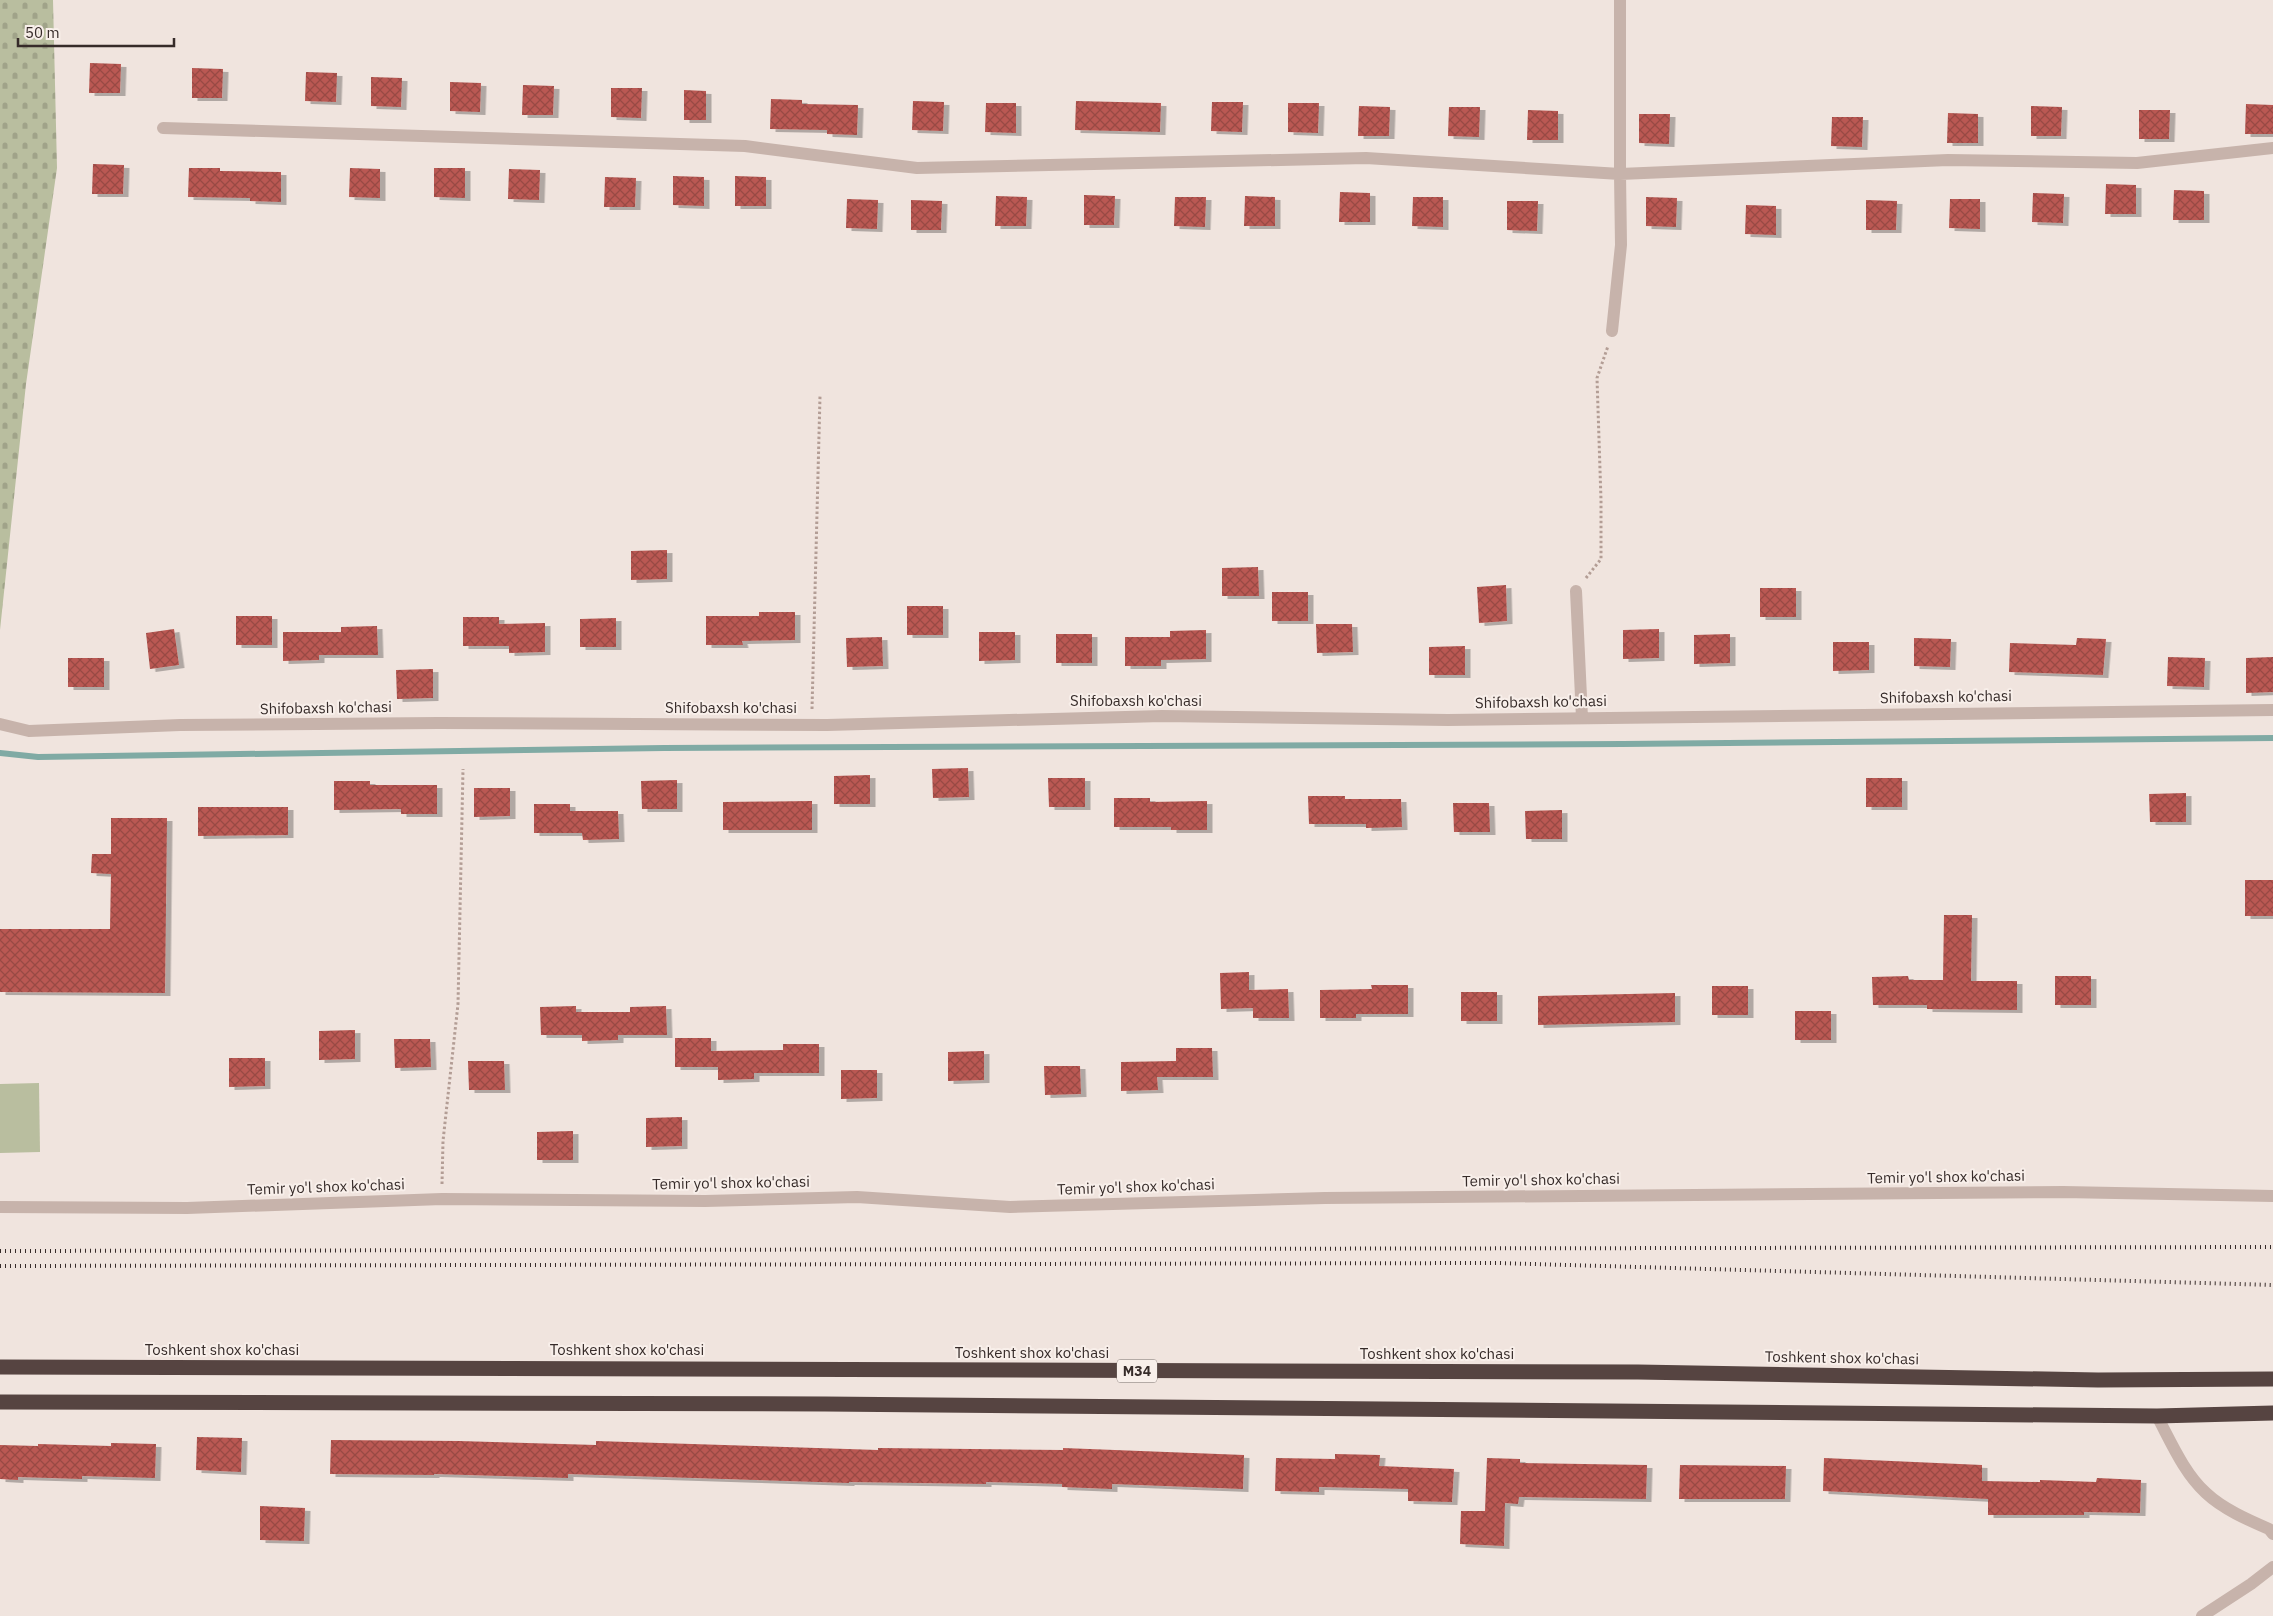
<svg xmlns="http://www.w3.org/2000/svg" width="2273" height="1616" font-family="'IBM Plex Sans',sans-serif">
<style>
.grass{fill:#b9be9f}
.cemetery{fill:url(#cemetery-stones)}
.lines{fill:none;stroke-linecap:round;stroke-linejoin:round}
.stream{stroke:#80aaa4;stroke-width:6}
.building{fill:url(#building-cross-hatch);filter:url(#shadow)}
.path{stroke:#b39d95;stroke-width:3;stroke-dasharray:2.5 2.5;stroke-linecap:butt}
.street{stroke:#c7b3ab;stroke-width:12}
.highway{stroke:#564441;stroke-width:15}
.rail{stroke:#362b29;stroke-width:4;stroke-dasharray:1 4;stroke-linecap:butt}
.labels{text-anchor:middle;stroke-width:4;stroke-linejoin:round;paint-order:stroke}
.shield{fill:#f8efea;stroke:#706663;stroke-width:1}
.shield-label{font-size:14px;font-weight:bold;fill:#362b29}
.street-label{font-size:15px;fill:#362b29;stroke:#f8efea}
</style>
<defs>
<pattern id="cemetery-stones" width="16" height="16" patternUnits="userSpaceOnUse" patternTransform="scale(1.25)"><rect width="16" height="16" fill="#b9be9f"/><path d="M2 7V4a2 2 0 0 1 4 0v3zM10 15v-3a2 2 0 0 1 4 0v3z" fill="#a0a389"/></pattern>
<pattern id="building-cross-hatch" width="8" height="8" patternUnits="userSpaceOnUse" patternTransform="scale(1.25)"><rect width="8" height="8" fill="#ba5852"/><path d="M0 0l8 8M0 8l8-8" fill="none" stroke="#984944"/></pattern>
<filter id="shadow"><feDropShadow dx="5.5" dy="3" stdDeviation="0" flood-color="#0004"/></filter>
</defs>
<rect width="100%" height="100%" fill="#f0e4de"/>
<path class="grass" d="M39,1083L40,1152L0,1153V1084Z"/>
<path class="cemetery" d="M0,0H53L57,168L26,384L0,630Z"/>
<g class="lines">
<path class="stream" d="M0,753L38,757L664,748L1623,744L2273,738"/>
</g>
<path class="building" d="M90,63L121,64L120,93H89Z
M192,68L223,69L222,98H192Z
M306,72L337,73L336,102L305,101Z
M371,77L402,78L401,107L371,106Z
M450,82L481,83L480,112L450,111Z
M523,85L554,86L553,115H522Z
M611,88H642L641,118L611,117Z
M684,90L706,91V120H684Z
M771,99L802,100V104L858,105L857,135L827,134V130L770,129Z
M913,101L944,102L943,131L912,130Z
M1076,101L1161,103L1160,132L1075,130Z
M1212,102H1243L1242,132L1211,131Z
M986,103H1016V133L985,132Z
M1288,103H1319L1318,133L1288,132Z
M2246,104L2273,105V134H2245Z
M1359,106L1390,107L1389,136H1358Z
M2031,106L2062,107L2061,136H2031Z
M1449,107H1480L1479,137L1448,136Z
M1528,110L1558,111V140H1527Z
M2139,110H2170L2169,139H2139Z
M1948,113L1978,114V143H1947Z
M1639,114H1670L1669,144L1639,143Z
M1832,117H1863L1862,147L1831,146Z
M93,164L124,165L123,194H92Z
M189,168H220V171L281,172V202L250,201V198L188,197Z
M350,168L380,169V198L349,197Z
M434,168H465V198L434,197Z
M509,169L540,170L539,200L508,199Z
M673,176L704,177V206L673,205Z
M735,176L766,177V206H735Z
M605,177L636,178L635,207H604Z
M2106,184L2136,185V214H2105Z
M2174,190L2204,191V220H2173Z
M1340,192L1370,193V222H1339Z
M2033,193L2064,194L2063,223L2032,222Z
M1084,195L1115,196L1114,225H1084Z
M996,196L1027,197L1026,226H995Z
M1245,196L1275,197V226H1244Z
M1175,197H1206L1205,227L1174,226Z
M1413,197H1443V227L1412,226Z
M1646,197L1677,198L1676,227L1646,226Z
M847,199L878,200L877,229L846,228Z
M1950,199H1980V229L1949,228Z
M911,200L942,201L941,230H911Z
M1866,200L1897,201L1896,230H1866Z
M1507,201H1538L1537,231L1507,230Z
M1746,205L1776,206V235L1745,234Z
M667,550V579L631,580V551Z
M1258,567L1259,596H1222V568Z
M1506,585L1507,621L1479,623L1477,587Z
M1760,588H1796V617H1760Z
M1272,592H1308V621H1272Z
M907,606H943V635H907Z
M759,612H795V640L742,641L743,645H706V616H759Z
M236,616H272V645H236Z
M463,617H499V624L545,623V652L509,653V646H463Z
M616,618V647H580V619Z
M1316,624H1352L1353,652L1317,653Z
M377,626L378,655H319V660L283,661V632H341V627Z
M174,629L179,665L150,669L146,633Z
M1659,629V658L1623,659V630Z
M1206,630V659L1161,660V666H1125V637H1170V631Z
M979,632H1015V660L979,661Z
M1056,634H1092V663H1056Z
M1730,634V663L1694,664V635Z
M882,637L883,666L847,667L846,638Z
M1914,638L1951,639L1950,667L1914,666Z
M2077,638L2106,639L2103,675L2009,672L2010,643L2076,645Z
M1833,642H1869V670L1833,671Z
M1465,646V675H1429V647Z
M2168,657L2205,658L2204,687L2167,686Z
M2273,657V692L2246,693V658Z
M68,658H104V687H68Z
M433,669V698L397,699L396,670Z
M968,768L969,797L933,798L932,769Z
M870,775V804H834V776Z
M1048,778H1085V807H1049Z
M1866,778H1902V807H1866Z
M677,780V809H642L641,781Z
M334,781H370V785H437V814H401V809L334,810Z
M474,788H510V816L474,817Z
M2186,793V822H2150L2149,794Z
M1308,796H1345V799H1401L1402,827L1366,828V824H1309Z
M1114,798H1150V802L1207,801V830H1171V827H1114Z
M812,801V830H723V802Z
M1453,803H1489L1490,832H1454Z
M534,804H570V811H618L619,839L583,840L582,833H534Z
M198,807H288V835L198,836Z
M1562,810V839H1526L1525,811Z
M111,818H167L165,993L0,992V929H110L111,874L91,873L92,854H111Z
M2245,880H2273V916H2245Z
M1944,915H1972L1971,981H2017V1010L1927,1009V1005H1873L1872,977L1908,976L1909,980H1943Z
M1249,972V990L1288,989L1289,1018H1253V1008L1221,1009L1220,973Z
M2055,976H2091V1005H2055Z
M1371,985H1408V1014H1356V1018H1320V990L1372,989Z
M1712,986H1748V1015H1712Z
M1461,992H1497V1021H1461Z
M1675,993V1022L1538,1025V996Z
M576,1006V1012H630V1007L666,1006L667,1035H618V1040L582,1041V1035H541L540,1007Z
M1795,1011H1831V1040H1795Z
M355,1030V1059L319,1060V1031Z
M675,1038H711V1051L783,1050V1044H819V1073H754V1079L718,1080V1067H675Z
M394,1039H430L431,1067L395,1068Z
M1176,1048H1212L1213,1077H1157L1158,1090L1121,1091V1062L1176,1061Z
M984,1051V1080L948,1081V1052Z
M229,1058H265V1086L229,1087Z
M468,1061H504L505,1090H469Z
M1044,1066H1080L1081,1094L1045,1095Z
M841,1070H877V1098L841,1099Z
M682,1117V1146L646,1147V1118Z
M573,1131V1160H537V1132Z
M197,1437L242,1438L241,1472L196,1470Z
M331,1440L459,1441L596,1445V1441L878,1450V1448L1063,1450V1448L1244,1455L1243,1489L1112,1484V1489L1062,1487V1484L986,1482V1484L849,1482V1483L568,1474V1478L434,1474V1475L330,1474Z
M111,1443L156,1444L155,1478L82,1476V1479L18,1477V1480L0,1479V1445L38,1446V1444L111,1446Z
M1335,1454L1380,1455L1379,1466L1454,1469L1452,1502L1408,1501V1489L1319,1487V1492L1275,1491L1276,1458L1335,1459Z
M1487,1458L1520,1459V1463L1647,1465L1646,1499L1519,1497L1518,1504L1505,1503L1504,1546L1460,1544L1461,1511H1485Z
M1824,1458L1982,1465V1481L2040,1482V1480L2096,1482L2097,1478L2141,1480L2140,1513L2084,1512V1515H1988V1499L1823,1491Z
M1680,1465L1786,1466L1785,1499H1679Z
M260,1506L305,1508L304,1541L260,1540Z"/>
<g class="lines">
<path class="path" d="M1586,578L1601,559V500L1597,378L1608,346
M812,709L820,396
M442,1184L443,1141L458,1004L463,769"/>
<path class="street" d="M1620,0V174L1948,160L2137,163L2273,148
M163,128L745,146L917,168L1366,158L1620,174L1621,245L1612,331
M1576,591L1582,718
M0,724L29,731L180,725L438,723L827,725L1162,716L1448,720L2273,710
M0,1207L187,1208L442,1199L705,1201L857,1197L1010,1207L1325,1198L2063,1192L2273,1196
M2157,1416C2171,1442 2184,1473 2206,1493C2223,1509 2248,1520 2269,1529L2273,1534
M2202,1616L2251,1584L2273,1567"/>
<path class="highway" d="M0,1367L1638,1372L2098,1380L2273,1379
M0,1402L825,1404L2157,1416L2273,1413"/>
<path class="rail" d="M0,1251L2273,1247
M0,1266L1497,1263L2273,1285"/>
</g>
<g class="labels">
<rect class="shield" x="1117" y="1359.5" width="40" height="23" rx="4"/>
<g class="shield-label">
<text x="1137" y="1376">M34</text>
</g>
<g class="street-label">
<text transform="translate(1946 697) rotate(-1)" y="5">Shifobaxsh ko'chasi</text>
<text x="1136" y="706">Shifobaxsh ko'chasi</text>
<text transform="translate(1541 702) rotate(-1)" y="5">Shifobaxsh ko'chasi</text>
<text transform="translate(326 708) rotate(-1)" y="5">Shifobaxsh ko'chasi</text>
<text x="731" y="713">Shifobaxsh ko'chasi</text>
<text transform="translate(1946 1177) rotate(-1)" y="5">Temir yo'l shox ko'chasi</text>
<text transform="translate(1541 1180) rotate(-1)" y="5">Temir yo'l shox ko'chasi</text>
<text transform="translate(731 1183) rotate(-1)" y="5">Temir yo'l shox ko'chasi</text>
<text transform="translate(326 1187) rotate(-2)" y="5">Temir yo'l shox ko'chasi</text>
<text transform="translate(1136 1187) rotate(-2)" y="5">Temir yo'l shox ko'chasi</text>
<text x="222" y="1355">Toshkent shox ko'chasi</text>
<text x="627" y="1355">Toshkent shox ko'chasi</text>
<text x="1032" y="1358">Toshkent shox ko'chasi</text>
<text x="1437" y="1359">Toshkent shox ko'chasi</text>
<text transform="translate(1842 1358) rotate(1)" y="5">Toshkent shox ko'chasi</text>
</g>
</g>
<path d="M18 38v8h156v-8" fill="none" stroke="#362b29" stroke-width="2.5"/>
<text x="25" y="38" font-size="15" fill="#362b29" stroke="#f8efea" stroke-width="4" paint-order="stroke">50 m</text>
</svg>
